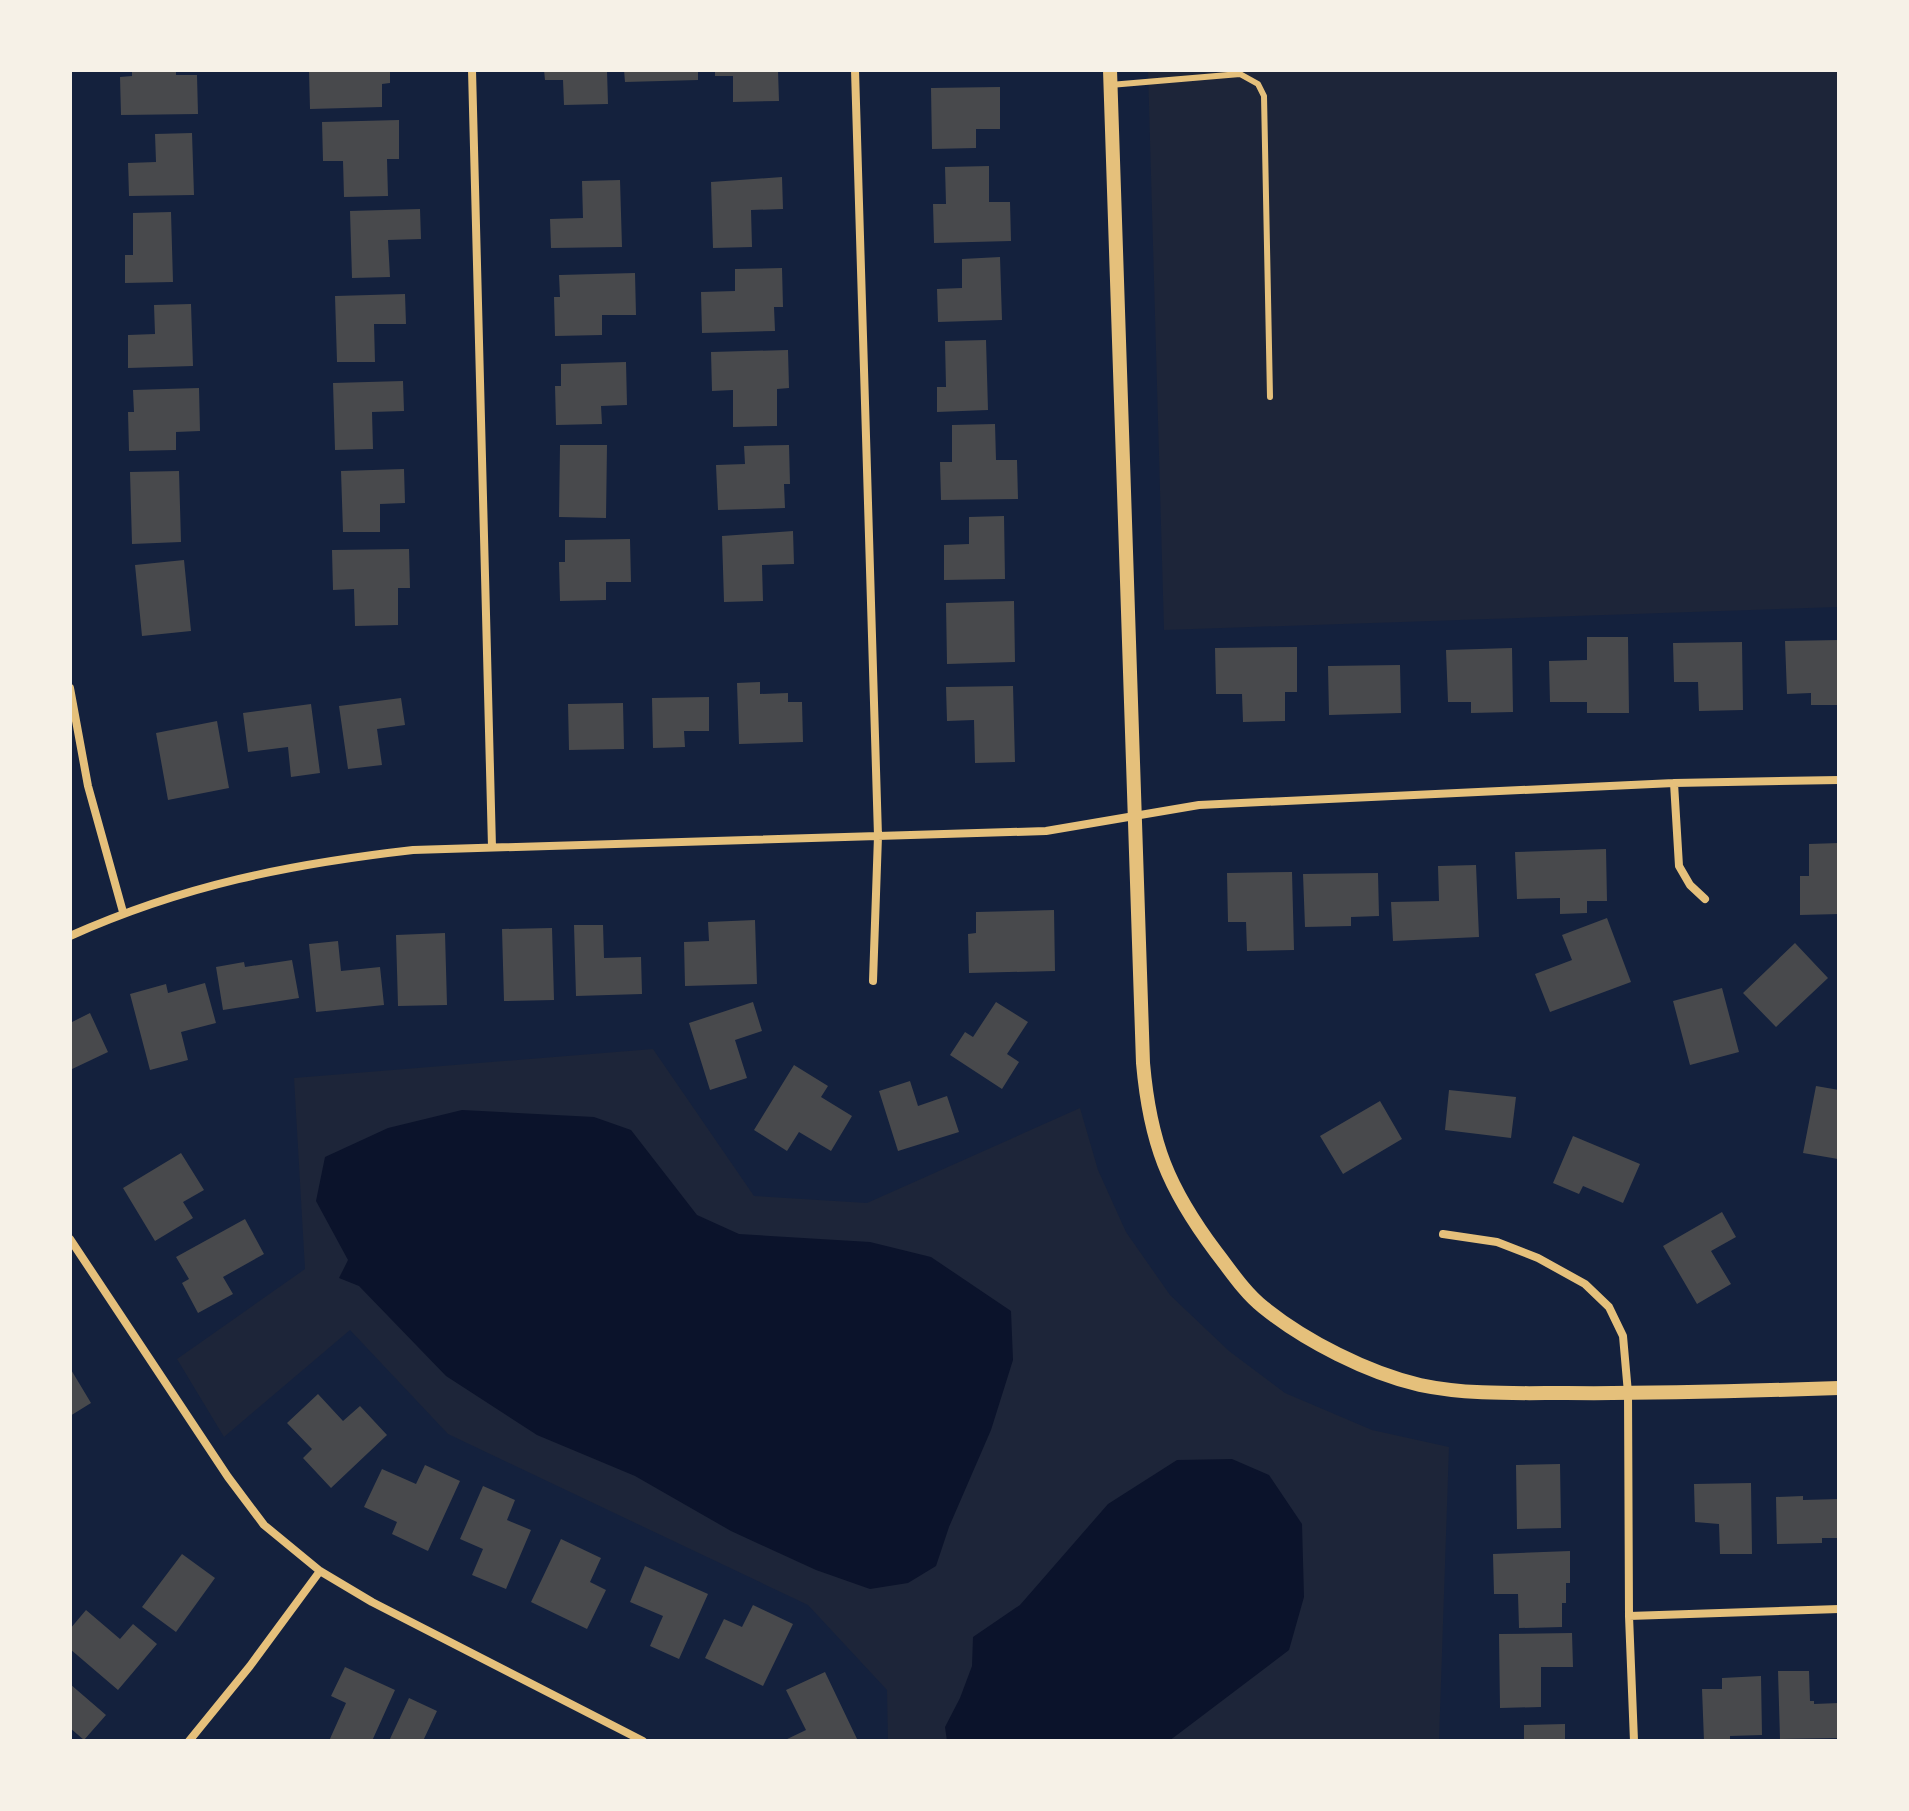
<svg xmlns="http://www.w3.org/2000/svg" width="1909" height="1811" font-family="Helvetica,sans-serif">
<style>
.green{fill:#1d2539}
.water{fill:#0b132b}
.building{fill:#48494c}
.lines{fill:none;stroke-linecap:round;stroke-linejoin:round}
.service{stroke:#e5c07b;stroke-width:6}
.minor{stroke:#e5c07b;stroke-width:8}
.tertiary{stroke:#e5c07b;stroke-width:14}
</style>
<rect width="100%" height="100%" fill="#14213d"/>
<path class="green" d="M1148,70H1839V607L1164,630Z
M653,1049L754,1196L867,1203L1080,1108L1098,1170L1126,1232L1170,1295L1229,1351L1285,1393L1372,1430L1449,1447L1439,1741H888L887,1690L808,1605L448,1434L350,1330L224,1437L177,1359L305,1269L294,1078Z"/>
<path class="water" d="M462,1110L594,1117L631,1130L697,1215L739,1234L870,1242L931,1257L1011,1311L1013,1360L991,1430L949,1527L936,1566L908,1583L870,1589L816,1570L731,1531L635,1476L537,1435L446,1376L359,1286L339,1278L348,1260L316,1201L325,1157L388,1128Z
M1232,1459L1269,1475L1302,1524L1304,1597L1289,1650L1169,1741H947L945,1727L960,1698L972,1666L973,1637L1020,1605L1108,1504L1177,1460Z"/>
<path class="building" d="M132,70H176V75H197L198,114L121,115L120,77L132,76Z
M309,70H390V83L382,84V107L310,109Z
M544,70H607L608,104L564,105L563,80H545Z
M624,70H698V80L625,82Z
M715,70H778L779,101L733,102V76H715Z
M1000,87V129H976V148L932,149L931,88Z
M399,120V159H387L388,196L344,197L343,161H323L322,122Z
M192,133L194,195L129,196L128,163L156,162L155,134Z
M989,166V202H1010L1011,241L934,243L933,204H946L945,167Z
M782,177L783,209L751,210L752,247L713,248L711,182Z
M620,180L622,247L551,248L550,219L583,218L582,181Z
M420,209L421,239L388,240L390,277L352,278L350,211Z
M171,212L173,282L125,283V255H133V213Z
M1000,257L1002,320L938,322L937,289L962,288V259Z
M782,268L783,307H774L775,331L702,333L701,292L735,291V269Z
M635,273L636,315H602V335L555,336L554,297H560L559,275Z
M405,294L406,324H374L375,362H337L335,296Z
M191,304L193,366L128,368V335L155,334L154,305Z
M986,340L988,410L937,412V387H946L945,341Z
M788,350L789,388L777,389V426L733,427V390L712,391L711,352Z
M626,362L627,405L601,406L602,424L556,425L555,386H561V364Z
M403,381L404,411L372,412L373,449L335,450L333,383Z
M199,388L200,431L176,432V450L129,451L128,412H134L133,390Z
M995,424L996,460H1017L1018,499L941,500L940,462H952V425Z
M560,445H607L606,518L559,517Z
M789,445L790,484H784L785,508L718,510L716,465L745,464L744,446Z
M404,469L405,503L380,504V532H343L341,471Z
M179,471L181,542L132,544L130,472Z
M1004,516L1005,579L944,580V545L969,544V517Z
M793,531L794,564L762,565L763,601L724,602L722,536Z
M630,539L631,582H606V600L560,601L559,562H565V540Z
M409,549L410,588H398V625L355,626L354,589L333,590L332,550Z
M184,560L191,631L142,636L135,565Z
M1014,601L1015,662L947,664L946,603Z
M1587,637H1628L1629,713H1587V702H1550L1549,661L1587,660Z
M1839,640V705H1811V693L1787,694L1785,641Z
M1742,642L1743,710L1699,711L1698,682H1674L1673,643Z
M1297,647V692H1285V721L1243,722L1242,694H1216L1215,648Z
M1512,648L1513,712L1471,713V702H1448L1446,650Z
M1400,665L1401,713L1329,715L1328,666Z
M760,682V694L788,693V702H802L803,742L739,744L737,683Z
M1013,686L1015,762L975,763L974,720L947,721L946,687Z
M709,697V731H684L685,747L653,748L652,698Z
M401,698L405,725L377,729L382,765L348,769L339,706Z
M623,703L624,749L569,750L568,704Z
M311,704L320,773L291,777L288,747L248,752L243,713Z
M217,721L229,788L168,800L156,733Z
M1839,843V914L1800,915V876H1809V844Z
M1606,849L1607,901H1587V913L1560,914V898L1517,899L1515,852Z
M1476,865L1479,937L1393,941L1391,902L1439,901L1438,866Z
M1292,872L1294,950L1247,951L1246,922H1228L1227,873Z
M1378,873L1379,916L1351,917V926L1305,927L1303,874Z
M1054,910L1055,971L969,973L968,934L976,933V912Z
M1607,918L1631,982L1550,1012L1535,974L1572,960L1562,935Z
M755,920L757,984L685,986L684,942L709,941L708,922Z
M574,925H603L604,958L641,957L642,994L576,996Z
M552,928L554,1000L504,1001L502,929Z
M445,933L447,1005L398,1006L396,935Z
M338,941L341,971L380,967L384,1005L316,1012L309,944Z
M1795,943L1828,978L1776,1027L1743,993Z
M292,960L299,998L223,1010L216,967L244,962L245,967Z
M205,983L216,1023L181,1032L188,1060L150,1070L130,994L166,984L168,993Z
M1722,988L1739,1052L1690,1065L1673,1001Z
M753,1002L762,1031L735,1040L747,1078L710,1090L689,1023Z
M996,1002L1028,1022L1007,1054L1019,1062L1002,1089L950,1055L965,1032L973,1037Z
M90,1013L108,1052L70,1070V1023Z
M794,1065L828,1086L821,1097L852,1116L831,1151L799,1132L787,1151L754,1130Z
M910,1081L918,1106L947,1096L959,1132L898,1151L879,1091Z
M1816,1086L1839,1090L1838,1159L1803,1153Z
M1449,1090L1516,1097L1511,1138L1445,1130Z
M1380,1101L1402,1139L1343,1174L1320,1136Z
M1573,1136L1640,1164L1623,1203L1583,1186L1579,1194L1553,1183Z
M181,1153L204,1190L183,1202L193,1218L155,1241L123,1188Z
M1722,1212L1736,1237L1711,1251L1731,1284L1697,1304L1663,1246Z
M245,1219L264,1254L223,1277L233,1294L198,1313L182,1283L189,1279L176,1257Z
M70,1368L91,1403L70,1416Z
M318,1394L343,1421L360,1406L387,1435L331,1488L303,1458L312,1449L287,1423Z
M1560,1464L1561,1528L1517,1529L1516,1465Z
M425,1465L460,1481L428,1551L392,1534L397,1522L364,1507L382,1469L416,1484Z
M1751,1483L1752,1554H1720L1719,1524L1695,1522L1694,1484Z
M483,1486L515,1500L507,1520L531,1530L506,1589L472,1575L483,1549L460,1539Z
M1803,1496V1500L1839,1499V1538H1822V1543L1777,1544L1776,1497Z
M561,1539L601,1558L590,1582L606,1590L587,1629L531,1602Z
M1570,1551V1583H1566V1603H1562V1627L1519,1628L1518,1594H1494L1493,1554Z
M182,1554L215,1578L176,1632L142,1607Z
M645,1566L708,1594L679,1659L650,1646L663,1616L630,1602Z
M753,1605L793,1624L763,1686L705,1658L724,1619L742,1627Z
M86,1610L120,1639L133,1624L157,1644L118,1690L70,1649V1629Z
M1572,1633L1573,1667H1541V1707L1500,1708L1499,1634Z
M345,1667L395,1690L372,1741H329L346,1703L331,1696Z
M1778,1671H1809L1810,1701H1814V1704L1839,1703V1738L1780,1739Z
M825,1672L858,1741H783L806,1730L786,1690Z
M1761,1676L1762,1735L1730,1736V1741H1704L1702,1689H1722V1678Z
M70,1684L106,1715L84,1740L70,1728Z
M409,1698L437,1711L423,1741H389Z
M1565,1724V1741H1524V1725Z"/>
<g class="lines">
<path class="service" d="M1110,85L1240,74L1258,84L1264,96L1270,397"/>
<path class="minor" d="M472,70L492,847
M855,70L878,836L873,981
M70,688L88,786L123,912
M1674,783L1679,866L1690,885L1705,899
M70,936C184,885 290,864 413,850L1046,831L1199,805L1674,783L1839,780
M1443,1234L1497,1242L1538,1258L1585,1284L1609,1307L1623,1336L1628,1393L1629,1616L1634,1741
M70,1239L228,1477L264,1525L320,1571L372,1602L643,1741
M1629,1616L1839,1609
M189,1741L250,1666L320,1571"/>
<path class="tertiary" d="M1110,70L1143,1063C1150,1143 1168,1188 1216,1252C1230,1270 1245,1293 1263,1307C1305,1341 1368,1373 1420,1385C1467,1395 1518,1393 1566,1393C1657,1394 1748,1391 1839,1388"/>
</g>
<rect width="1909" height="1811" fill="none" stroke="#f6f1e7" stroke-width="144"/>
</svg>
